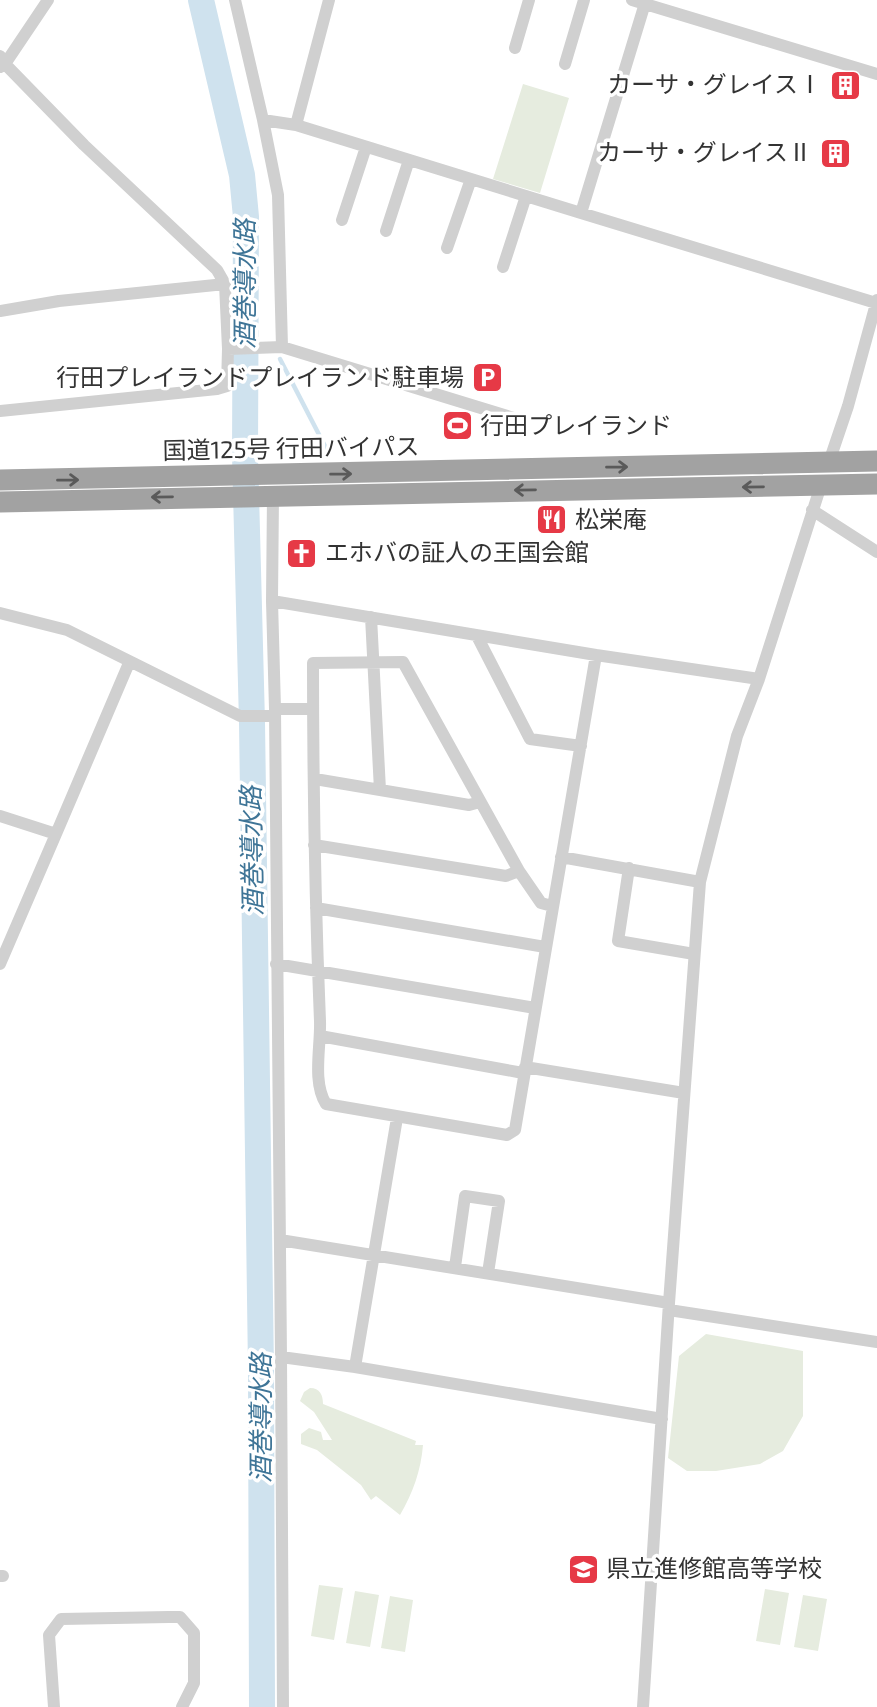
<svg xmlns="http://www.w3.org/2000/svg" width="877" height="1707" font-family="'Exo 2','Noto Sans JP',sans-serif">
<style>
.green{fill:#e6ecdf}
.lines{fill:none;stroke-linecap:round;stroke-linejoin:round}
.stream{stroke:#cfe2ee;stroke-width:4.5}
.river{stroke:#cfe2ee;stroke-width:26}
.minor{stroke:#d0d0d0;stroke-width:12}
.trunk{stroke:#a2a2a2;stroke-width:21}
.oneway{stroke:#5a5a5a}
.labels{text-anchor:middle;stroke-width:7;stroke-linejoin:round;paint-order:stroke}
.poi-label{font-size:24px;fill:#333;stroke:#fff;text-anchor:start}
.street-label{font-size:24px;fill:#333;stroke:#fff}
.water-label{font-size:26px;font-style:italic;fill:#3f7597;stroke:#fff}
</style>
<rect width="100%" height="100%" fill="#fff"/>
<path class="green" d="M523,84L569,98L540,193L493,179Z
M706,1334L803,1351V1416L783,1451L760,1464L716,1471H687L668,1458L679,1356Z
M310,1388C320,1388 323,1395 323,1404L416,1441L415,1445H423C421,1470 413,1493 400,1515L376,1496L371,1500L361,1485L317,1450L301,1444V1434L309,1428L321,1432L323,1440H332L314,1412L300,1401L304,1392Z
M319,1585L343,1588L334,1640L311,1636Z
M765,1589L789,1593L780,1645L756,1641Z
M355,1591L379,1595L370,1647L346,1643Z
M803,1595L827,1599L818,1651L794,1647Z
M390,1596L413,1600L405,1652L381,1648Z"/>
<g class="lines">
<path class="stream" d="M280,359L328,452"/>
<path class="river" d="M201,0L242,175L246,217L245,455L252,722L261,1370L262,1707"/>
<path class="minor" d="M235,0L263,120L278,195L282,347L517,419
M632,0L877,74
M646,0L581,213L876,303
M515,48L529,0
M0,56L5,64L84,145L217,270L225,284
M565,64L584,0
M0,67L5,64L48,0
M263,120L296,125L581,213
M296,125L329,0
M342,220L366,147
M386,231L409,160
M447,248L471,179
M503,267L526,196
M0,311L59,301L225,284L228,349L282,347
M0,411L217,389L227,386L228,349
M828,465L848,406L877,300
M273,495L272,601L275,709L281,1357L355,1367L662,1419
M812,510L877,552
M272,601L596,655L759,679
M0,613L67,630L240,716H275
M371,617L380,790
M477,636L530,739L581,746
M275,709H313
M315,779L469,805L480,802
M0,816L56,834L129,663
M314,845L506,876L519,871
M561,857L700,882
M629,868L618,941L694,954
M552,906L541,903L519,871L403,662L313,663C313,782 315,901 320,1021C321,1046 312,1082 326,1104L507,1135L515,1130L596,655
M316,908L545,947
M0,964L56,834
M276,964L535,1008
M320,1036L523,1073
M525,1067L684,1093
M280,1240L669,1303
M455,1267L465,1196L499,1201L488,1273
M669,1310L877,1342
M281,1357L283,1707
M355,1367L397,1118
M0,1576H3
M54,1707L49,1635L61,1619L169,1617H180L194,1633V1683L182,1707
M643,1707L669,1303L700,882L737,736L759,679L822,482"/>
<path class="trunk" d="M0,480L877,461
M0,502L877,484"/>
</g>
<defs><path id="oneway-shaft" d="M-6 0H5M1.5-3L5.5 0L1.5 3" fill="none" stroke-width="1.6" stroke-linecap="round" stroke-linejoin="round" transform="scale(1.75)"/></defs>
<g class="oneway">
<use href="#oneway-shaft" transform="translate(617 467) rotate(-1)"/>
<use href="#oneway-shaft" transform="translate(341 474) rotate(-1)"/>
<use href="#oneway-shaft" transform="translate(68 480) rotate(-1)"/>
<use href="#oneway-shaft" transform="translate(753 487) rotate(179)"/>
<use href="#oneway-shaft" transform="translate(525 490) rotate(179)"/>
<use href="#oneway-shaft" transform="translate(162 497) rotate(179)"/>
</g>
<defs>
<symbol id="building-square" viewBox="-11 -11 22 22"><rect x="-9" y="-9" width="18" height="18" rx="4" fill="#e63946" stroke="#fff"/><path d="M-4-6H4V6H1V3H-1V6H-4ZM-2.5-4.3h1.7v1.8h-1.7ZM.8-4.3h1.7v1.8H.8ZM-2.5-1h1.7V.8h-1.7ZM.8-1h1.7V.8H.8Z" fill="#fff"/></symbol>
<symbol id="parking-square" viewBox="-11 -11 22 22"><rect x="-9" y="-9" width="18" height="18" rx="4" fill="#e63946" stroke="#fff"/><path d="M-3.5-5.5H1a3.5 3.5 0 0 1 0 7H-1V5.5H-3.5ZM-1-3.4V-.6H.8a1.4 1.4 0 0 0 0-2.8Z" fill="#fff"/></symbol>
<symbol id="stadium-square" viewBox="-11 -11 22 22"><rect x="-9" y="-9" width="18" height="18" rx="4" fill="#e63946" stroke="#fff"/><path d="M0-5a6.5 5 0 1 0 0 10a6.5 5 0 1 0 0-10ZM-3.5-1.8h7v3.6h-7Z" fill="#fff"/></symbol>
<symbol id="restaurant-square" viewBox="-11 -11 22 22"><rect x="-9" y="-9" width="18" height="18" rx="4" fill="#e63946" stroke="#fff"/><path d="M-5-6h1v4h1v-4h1v4h1v-4h1v5L-1.5 .5V6h-2V.5L-5-1ZM5-6V6H3V1.5H1.5Q1.5-4 5-6Z" fill="#fff"/></symbol>
<symbol id="church-square" viewBox="-11 -11 22 22"><rect x="-9" y="-9" width="18" height="18" rx="4" fill="#e63946" stroke="#fff"/><path d="M-1.2-6h2.4v3.5h3.3v2.4h-3.3V6h-2.4V-.1h-3.3v-2.4h3.3Z" fill="#fff"/></symbol>
<symbol id="school-square" viewBox="-11 -11 22 22"><rect x="-9" y="-9" width="18" height="18" rx="4" fill="#e63946" stroke="#fff"/><path d="M0-5L7-2L0 1L-7-2ZM-4 1L0 2.5L4 1V4Q0 6-4 4Z" fill="#fff"/></symbol>
</defs>
<g fill-rule="evenodd">
<use href="#building-square" x="828" y="68" width="35" height="35"/>
<use href="#building-square" x="818" y="136" width="35" height="35"/>
<use href="#parking-square" x="470" y="360" width="35" height="35"/>
<use href="#stadium-square" x="440" y="408" width="35" height="35"/>
<use href="#restaurant-square" x="534" y="502" width="35" height="35"/>
<use href="#church-square" x="284" y="536" width="35" height="35"/>
<use href="#school-square" x="566" y="1552" width="35" height="35"/>
</g>
<g class="labels">
<g class="poi-label">
<text x="822" y="93" text-anchor="end">カーサ・グレイスⅠ</text>
<text x="812" y="161" text-anchor="end">カーサ・グレイスⅡ</text>
<text x="464" y="386" text-anchor="end">行田プレイランドプレイランド駐車場</text>
<text x="480" y="434">行田プレイランド</text>
<text x="575" y="528">松栄庵</text>
<text x="325" y="561">エホバの証人の王国会館</text>
<text x="606" y="1577">県立進修館高等学校</text>
</g>
<g class="street-label">
<text transform="translate(291 449) rotate(-1)" y="8">国道125号 行田バイパス</text>
</g>
<g class="water-label">
<text transform="translate(245 284) rotate(-90)" y="9">酒巻導水路</text>
<text transform="translate(252 851) rotate(-91)" y="9">酒巻導水路</text>
<text transform="translate(261 1418) rotate(-90)" y="9">酒巻導水路</text>
</g>
</g>
</svg>
